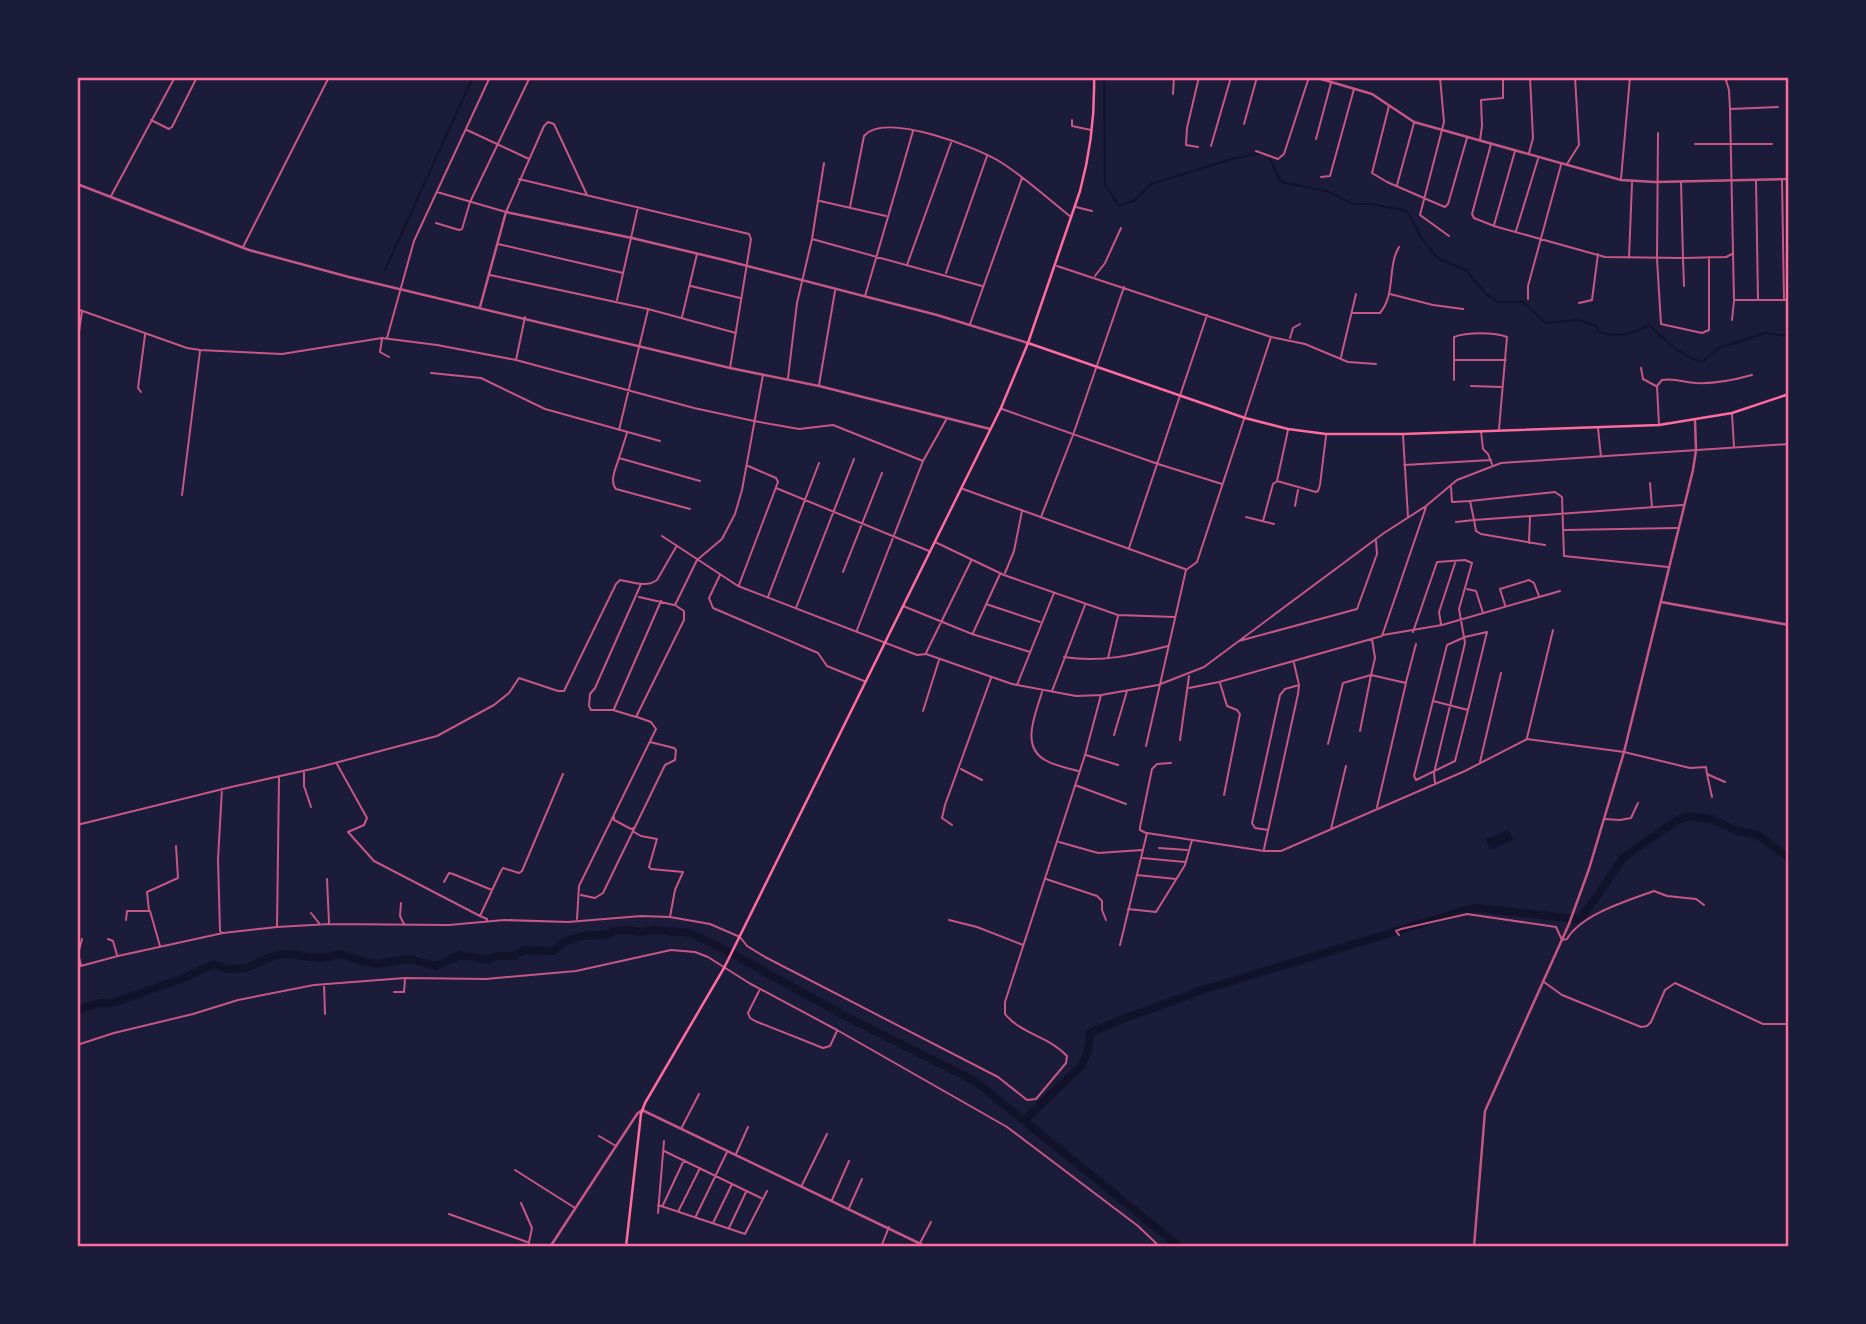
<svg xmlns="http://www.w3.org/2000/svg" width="1866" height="1324" font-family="Commissioner,sans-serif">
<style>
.water{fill:#12122b}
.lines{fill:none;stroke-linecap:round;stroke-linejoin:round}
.stream{stroke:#12122b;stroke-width:2}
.river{stroke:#12122b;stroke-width:8}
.minor{stroke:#c65784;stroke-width:2}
.tertiary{stroke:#c65784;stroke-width:2.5}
.secondary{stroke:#ff6b9d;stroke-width:2.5}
.primary{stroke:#ff6b9d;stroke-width:2.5}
.neatline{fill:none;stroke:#ff6b9d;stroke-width:2.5}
</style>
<rect width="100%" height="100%" fill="#1b1b3a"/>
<path class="water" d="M1509,830L1513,840L1490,850L1486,839Z"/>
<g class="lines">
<path class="stream" d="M1104,77L1105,185L1119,206L1134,201L1151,184L1232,159L1261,153
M1269,157L1281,182L1327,191L1353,204H1371L1405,210L1410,215L1420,236L1437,258L1466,270L1486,294L1497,302H1523L1545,323L1578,320L1596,326L1598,331C1617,338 1632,335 1649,325C1666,341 1679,355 1702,362L1719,348L1765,333L1789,336
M385,270L473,77"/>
<path class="river" d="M77,1010L100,1003H112L184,978L213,964L227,969L246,968L273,956L284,954L321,958L341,954L364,962L377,964L409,959L436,966L460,955L488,960L496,956H514L525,950L553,951L565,941L583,936L610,934L613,931L626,930L641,932L654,930L690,933L722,948L847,1017L975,1081L1180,1247
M1025,1120L1082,1065L1088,1051L1090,1033C1125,1016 1163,1006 1199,991L1466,910L1477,908L1577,919L1581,917L1592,903L1624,857L1676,821L1687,816L1712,819L1735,830L1758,835L1789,858"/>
<path class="minor" d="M1440,77L1444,122L1420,215L1449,236
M1725,77L1729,90L1730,109L1734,300H1789
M1173,94L1174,77
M1389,106L1372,173L1387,182L1440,205L1445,207L1448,204L1467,138
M1730,109L1778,107
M151,120L169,129L172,127L197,77
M1072,120V126L1091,130
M1244,124L1257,77
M467,130L529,159
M1658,133L1657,259L1661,324L1702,333L1709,330V257
M1316,139L1331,83
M1480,140L1482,126L1481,100L1503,98V79
M1491,144L1472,214L1474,218L1494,226L1605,257L1683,258L1681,182
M1695,144H1772
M1211,146L1231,77
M1198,147L1186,145L1187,128L1199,77
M1256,151L1278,159L1284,154L1309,77
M1529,153L1533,138L1530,77
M1567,164L1579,145L1575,77
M1321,177L1330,176L1354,89
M519,179L749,234L751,239L730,368
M1621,179L1630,77
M1756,180L1758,300
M1782,180L1784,300
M1397,185L1414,123
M437,192L506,212L544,126L548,122L554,124L587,195
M111,196L175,77
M820,201L886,216
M850,207L864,136C885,111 979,148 1002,163C1027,179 1048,199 1071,217
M1076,207L1092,211
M436,223L459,230L462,229L470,202L530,77
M1494,225L1515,151
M1516,231L1538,159
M812,239L982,286
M498,244L623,273
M243,247L329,77
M1629,258L1632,183
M907,265L951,143
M1057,266L1271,337L1305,344L1348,362L1376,364
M946,273L987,156
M490,275L648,309L736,333
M1095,276L1105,263L1121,228
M691,286L740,298
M1684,286L1683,258L1726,257L1732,254
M1390,294L1433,305L1463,309
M865,296L913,131
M1528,299V286L1561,165
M617,300L638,207
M1579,303L1592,300L1598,254
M77,309L187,348L200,350L282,354L382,338L437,345L516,360L694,408L754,421L799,429L833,425L923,461
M1352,313H1380C1396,294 1387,267 1399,247
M682,317L697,254
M1732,320L1734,301
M970,324L1022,178
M387,338L414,241L490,77
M1290,338L1293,328L1300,324
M382,339L380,352L389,357
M77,344L82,312
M1341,357L1356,294
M516,360L525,317
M1641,368L1643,379L1656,386
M431,373L481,378L545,409L660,441
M788,378L797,303L812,239L824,163
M1454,380V360
M819,385L835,291
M1471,386L1502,387
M141,392L138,388L145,335
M1002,409L1158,464L1222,484
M1732,414L1734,447
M1659,425L1657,386L1662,380C1675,378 1683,382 1696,383C1715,384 1734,380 1752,375
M1598,428L1601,457
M1499,429L1507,337C1495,332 1466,332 1454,337V360H1506
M619,430L648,310
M1288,430L1277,481L1316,492L1318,491L1320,485L1326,436
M1481,431L1483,449L1488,454L1492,464
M627,433L619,458L700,481
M1403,435L1408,517
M619,458C616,468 609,481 616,489L690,509
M1404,465L1491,460
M1650,483L1652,507
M1451,487L1452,502L1470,501L1474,520L1456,522
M776,488L929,551
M963,489L1185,569
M182,495L200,351
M1470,501L1555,492L1562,497L1564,556L1668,567
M1295,506L1298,490
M1041,517L1073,435L1124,287
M1246,517L1274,524
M1263,521L1273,484L1276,482
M1564,530L1677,528
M662,536L738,586L917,655L926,654L1012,684L1076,696L1101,695L1158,685L1204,667L1384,533L1426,506L1457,480L1501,463L1789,444
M935,542L1004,575L1118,615L1174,617
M1529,543L1530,517
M1545,545L1481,534L1476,531L1474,520L1683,505
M1129,548L1207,315
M843,572L882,473
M1005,573L1014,551L1022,511
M720,575L709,598L713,608L818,653L827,666L864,681
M641,584L595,688L590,694L589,706L591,710H613L636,717L684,620V611L675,605L697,560L722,539L735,514L742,490L763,375
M739,585L778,482L776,478L748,466
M1467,589L1476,591L1483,613
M639,597L674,605
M768,597L819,463
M986,604L1040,622
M1505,605L1500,589L1529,580L1534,583L1539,596
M903,606L972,634L1030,652
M796,608L854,459
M1441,624L1439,612L1455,563
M857,630L923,461L946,420
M1413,632L1437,562L1465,560L1472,563L1459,609L1465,643L1434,773L1435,784
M973,633L1000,574
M1383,635L1442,625L1560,591
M1372,639L1375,658L1371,675L1406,683L1377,807
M1239,641L1357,609L1377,554L1376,541
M926,653L971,561
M1064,657C1101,663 1133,655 1168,646
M1108,658L1118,616
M1406,682L1416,644
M1220,683L1227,706L1237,710L1240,714L1224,795
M1017,685L1054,593
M1189,688L1219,682L1382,636L1426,507
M1052,691L1085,605
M1042,692C1036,713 1020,746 1045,760C1055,766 1068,768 1078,771
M1433,701L1468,710L1487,632L1465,637L1447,645L1414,776L1416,780L1455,761L1468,710
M614,709L661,601
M923,711L939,660
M1114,735L1127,691
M1527,738L1553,630
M1180,740L1189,676
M1328,744L1343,683L1371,675L1360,731
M1146,746L1186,570L1197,562L1271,337
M1086,755L1118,765
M1480,762L1501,673
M337,764L367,818L364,825L348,832L374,861L480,916
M961,769L982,780
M304,772V786L311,807
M1707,774L1712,797
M1075,785L1126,804
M222,789L218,859L220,931L222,933
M614,817V820L631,829L634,828
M1604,819L1620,820L1631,818L1638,803
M77,825L231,787L316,768L437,736L494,705L509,693L519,678L558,691H564L616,584L620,580C633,582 646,588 657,580L676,547
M952,825L942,818L945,805L991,678
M1331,829L1346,766
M1268,830L1255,828L1252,823L1280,695L1285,689L1299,685
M634,832L641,836L657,839L649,867L651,869L683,872L675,890L670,917
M1146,833L1140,830V827L1152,769L1157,764L1171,763
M1059,842L1098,853L1142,850
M1159,848L1187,850
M1264,849L1298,694L1299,685L1294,663
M1142,858L1185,862
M1137,875L1176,879
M327,879L329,923
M1046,879L1097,896L1102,901V910L1106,920
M444,882L449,873L453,874L492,890
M581,895L595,898L603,893L665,765L675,760L676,750L674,748L650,742
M401,903L400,916L404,924
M1128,909L1156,912L1185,865L1192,840
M149,911L147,892L178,878L176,846
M311,913L319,923
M577,919L579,886L656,729L651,722L637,717
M126,920L127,911H150L160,946
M949,920L977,927L1023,945
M487,921V919L480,916L501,871L503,868L519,873L522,871L563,774
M277,926L279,778
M1399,935L1396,931L1401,929L1467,914L1556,927L1562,940L1567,939C1582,914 1627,901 1654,891L1667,896L1696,899L1704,905
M108,939L113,941L117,955
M1120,945L1147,833L1264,851H1281L1465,771L1527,739L1624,752L1690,768L1706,767L1707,774L1725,782
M81,965L78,954L82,939
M77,967L118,956L223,933L277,927L329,924L449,925L504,920L568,922L641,916L670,917L710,924L740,937L747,946L765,957L998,1077L1027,1100L1036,1099L1066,1063L1067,1056C1050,1037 1021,1034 1005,1014V1002L1085,755L1101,695
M77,975L79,968
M1544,982L1562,995L1641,1027L1647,1026L1651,1022L1665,990L1675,983L1763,1024H1789
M324,984L325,1014
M759,991L748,1013L750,1018L755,1021L823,1048L830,1046L837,1031
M394,992H404L405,979
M77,1045L114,1033L193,1014L238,1000L314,985L405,978L486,979L576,971L671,950L695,952L708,957L749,983L837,1030L1007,1127L1138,1226L1160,1247
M682,1127L699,1094
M599,1136L616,1146
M664,1151L761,1198
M736,1154L748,1127
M515,1170L575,1208
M802,1185L827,1134
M832,1200L849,1161
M521,1203L532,1228L528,1247
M658,1205L745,1234L767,1191
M663,1205L684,1160
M849,1208L862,1179
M679,1210L700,1168
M658,1213L664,1141
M449,1214L527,1242
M696,1216L727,1152
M713,1223L732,1184
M729,1228L746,1192
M920,1243L931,1222
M881,1247L889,1227"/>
<path class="tertiary" d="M1314,77L1372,94L1414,122L1621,180L1655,182L1789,179
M77,184L249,250L349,277L730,368L819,386L990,429
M480,307L506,212L632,238L724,260L937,315L1028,343
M1661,602L1789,625
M550,1247L637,1114L642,1110L927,1247
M1474,1247L1485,1111L1569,924L1589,869L1624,752L1693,470L1696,450L1695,420"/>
<path class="secondary" d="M1028,343L1245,418L1288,429L1326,434H1403L1659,425L1732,413L1789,394"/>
<path class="primary" d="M626,1247L641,1114L645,1103L724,968L1001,408L1028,343L1080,191C1090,154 1095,116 1094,77"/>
</g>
<rect width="1866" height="1324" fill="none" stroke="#1b1b3a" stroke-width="158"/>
<rect x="79" y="79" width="1708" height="1166" class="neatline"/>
</svg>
